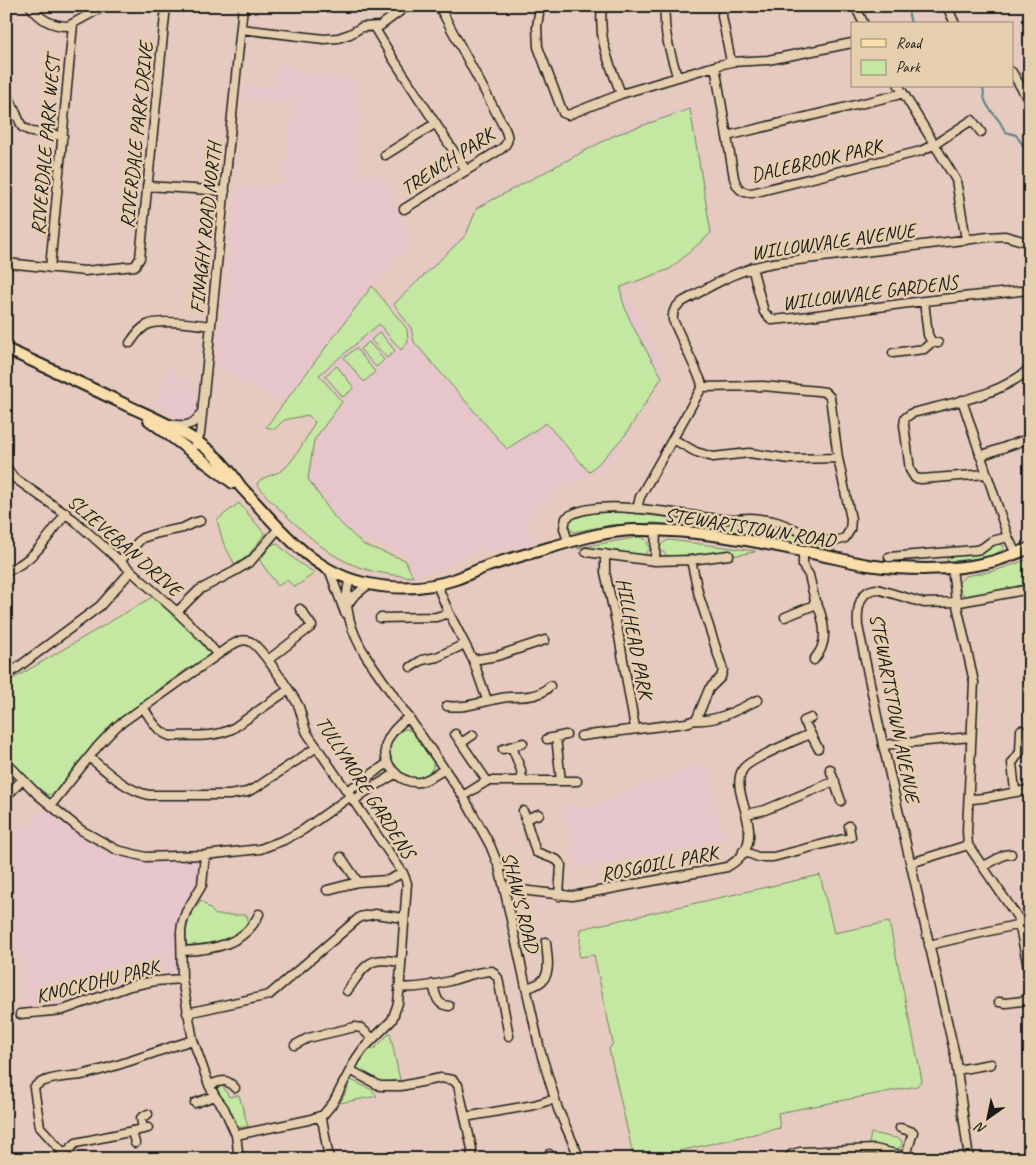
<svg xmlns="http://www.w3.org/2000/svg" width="1036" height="1165" font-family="Caveat,sans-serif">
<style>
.built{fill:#e6c6ca}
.green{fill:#c4e8a2;stroke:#70825f}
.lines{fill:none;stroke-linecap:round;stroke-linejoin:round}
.stream{stroke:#54848a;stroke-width:2}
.minor-casing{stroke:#1c1c1c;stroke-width:11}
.major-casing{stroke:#1c1c1c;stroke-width:14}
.minor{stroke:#e6cfaf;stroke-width:8}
.major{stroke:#f9deab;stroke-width:10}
.labels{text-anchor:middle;stroke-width:5;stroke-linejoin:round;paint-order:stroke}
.street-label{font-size:20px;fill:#1c1c1c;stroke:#e6cfaf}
</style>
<rect width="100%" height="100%" fill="#e6cabf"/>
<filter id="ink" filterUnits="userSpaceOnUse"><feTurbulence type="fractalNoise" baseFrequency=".02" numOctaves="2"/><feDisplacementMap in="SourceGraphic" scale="10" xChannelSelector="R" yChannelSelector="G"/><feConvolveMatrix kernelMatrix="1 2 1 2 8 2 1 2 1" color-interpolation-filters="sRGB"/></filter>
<g filter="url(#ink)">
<path class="built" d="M278,65L297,68L296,72L359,79L355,112H363L361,124L356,123V143L360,153L353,157L365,176L383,174L412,241L282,402L240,381L234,374L214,367L226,294L238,188L284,184L293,101L289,100V103L244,99V85L275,88Z
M692,104L713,234L671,271L624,288L667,372L606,469L560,488L524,524L536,544L491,553L483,546L445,567L413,577L408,557L344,530L316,499L304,474L314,436L342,402L319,375L379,324L401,349L408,342L407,328L390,303L464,233L475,207L614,132Z
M172,367L179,378L191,380L190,389L198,390L196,414L189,421L184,422L154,404Z
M706,760L725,842L576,868L574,840L559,805H580L581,809L591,807Z
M47,808L84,839L111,853L134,860L144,862L192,860L199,863V872L181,912L176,930L175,972L170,975L131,981L65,1005L28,1009L24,961L6,929V833L14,827L24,826L28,824Z
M10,1068L18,1159H6V1071Z"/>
<path class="green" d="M690,109L711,233L670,269L621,287C619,309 650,356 662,377L626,434L605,457L589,472L546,423L507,449L414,342L411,328L394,304L466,235L477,208L615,135Z
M372,286L407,329L408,342L401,350L379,324L319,375L342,402L314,440L308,479L335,518L364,545L405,560L413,577C354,572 334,560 291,520C280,509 265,497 257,483C265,475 277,475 285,468C297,456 307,437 315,422L308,415L284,420L275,429L266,427Z
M380,332L395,351L387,358L371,340Z
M369,342L384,360L376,367L360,349Z
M356,348L375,372L364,382L344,358Z
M337,366L354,388L343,397L325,376Z
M239,503L264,533L263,536L249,555L235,565L223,542L217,520Z
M620,512L709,522H748L754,525L756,531L751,534L655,523L611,525L573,532L571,529L568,530L567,526L573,517L595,513Z
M779,527C797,536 813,540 834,543L835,552L770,537L767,534L772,528L779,529Z
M639,537L645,539L650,548L642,557L577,548Z
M669,540L755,551V552L732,556L730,551L669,557L659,548L664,542Z
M276,543L299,563L315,573L295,587L287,580L278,586L260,561L270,546Z
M995,544L1003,545L1004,548C994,559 962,560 947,561V556Z
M1030,559V586L969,597L962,594L958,584L965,576L994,571Z
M154,596C170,611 203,633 210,654L209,657L188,671L187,669L155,692L156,695L85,758H82L54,793L48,795L34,785L6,755V683Z
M406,729L412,731L433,762V767C410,805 363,740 406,729Z
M820,875L834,933L889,922L922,1080L917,1086L778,1113L780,1128L644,1159H634L609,1049L613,1043L594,955L579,957L581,929Z
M201,900L216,915H247L248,925C233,940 212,944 192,948L186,943C184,927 191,912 201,900Z
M390,1033L400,1080L379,1083L357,1069L356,1066L367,1050L374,1049Z
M351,1080L372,1090L377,1096L340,1103L348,1088L347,1083Z
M220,1085L223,1086L229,1097L239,1095L248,1127H238L218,1091L217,1086Z
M871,1133L900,1139L902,1142V1146L897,1149L869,1144Z"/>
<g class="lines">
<path class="stream" d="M907,6L911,24
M984,86C981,102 991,110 1000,122C1002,125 1003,129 1006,132L1016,135L1024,147L1026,159H1030"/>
<defs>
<path id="minor" d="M30,6C40,19 51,26 68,26L105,6
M540,6L537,27L538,47L563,113L568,115L621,94L715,66L731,62L768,60L852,43
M602,6C598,41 609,62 621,94
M665,6C663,32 670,51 677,76
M723,6L722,16L731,62
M855,6L864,24
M947,6L955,24
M375,27L377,32L392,57L466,170
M241,29L324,39L338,38L350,34L362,27L380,26L407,6
M715,66L734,178C737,188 741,193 752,193L921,151L935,144L972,120L981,132
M1012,72L1030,103
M899,86L956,180L966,240
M6,90L22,127L32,132L63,136
M727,136L897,95L903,93
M385,155L436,123
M147,186L225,191
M404,209L501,149C509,143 509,138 505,129L439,6
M6,263L85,271L135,266L140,258L166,6
M753,267V271L764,312L772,320L794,318L924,301L1030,290
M50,268L73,24
M924,301L928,335L932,342L938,343
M130,343C135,336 139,329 147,325C159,319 197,324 211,326
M893,353L924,349L932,342
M702,387L701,381L673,320C672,311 675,307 682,302C711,286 740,268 773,263L988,237L1005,236L1030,243
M962,400L1008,537L1016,554
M171,424C185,427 194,426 201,413
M673,439L696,452L713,457L749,453L790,459L838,458
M192,451L200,434L243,6
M980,456L1030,438
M6,467L13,477L74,520L177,612L202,636L217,654
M987,474L921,479L915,478L910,470L904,425L905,418L912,413C950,403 1001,396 1030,368
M637,509L640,497L702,387
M568,542L564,528L566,518C597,495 682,516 720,519C730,520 740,518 750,518C757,518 766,520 773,521C796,526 821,549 845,538L850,530L851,519L838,458L830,397L825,392L818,391L763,386L702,387
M761,543L765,520
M586,552L655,561L691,560L729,555
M605,554V572L618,631L635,728
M889,557L975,550L981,549L992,541L1008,537
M120,561L142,538L158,533L183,528L193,523L200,521
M655,561L656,530
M952,568L956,601L974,682L967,831L968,845L1018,918L1030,977
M329,569L345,613
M6,572C36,559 47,538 66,513
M350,579C341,605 352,634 366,656L463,796L490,845L499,867L504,888L540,1050L558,1109L580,1159
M437,585L449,613L473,660L487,700
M348,604L353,597L369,584
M177,612L199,590L235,571L251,561L279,528
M785,617L812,606L815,601L809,575L803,566V551
M380,618L436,617L449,613
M268,660L312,626L300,609
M473,660L497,656L545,640
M814,660C817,655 821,651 822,646C827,634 822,612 815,601
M411,667L422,660L437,657L465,644
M6,672L13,671L100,606L131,571
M447,706C468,709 488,699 509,697C520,696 530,698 540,693C544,692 547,688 550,686
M143,707C150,718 157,732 170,736C190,735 213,738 232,729L288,690
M409,717C399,724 390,732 386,744C381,763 400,785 420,782C429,780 437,774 445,769
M811,718L804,721L818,748
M695,720C718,722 738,709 758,700
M455,734L487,781
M581,736L686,723L695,720L697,718L709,689L721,677L723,670L699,596L691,560
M556,737L561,781
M547,739L566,735
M461,743L473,735
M883,745L971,737
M512,747L521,770L522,781
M503,749L523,743
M89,757C108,772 125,790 149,795H229L247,792L257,787L317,747
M6,762L38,795L81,830L117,850L146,857L205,855L260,849L284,840L303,830L351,796
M830,769L841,801
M347,791L388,763
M1015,791L1012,763L1020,752L1021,730
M463,796L487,781H577
M6,797L22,780
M969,799C990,799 1009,792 1030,790
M354,801L362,794L395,774
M51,805L98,746L117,726L230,646C237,642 243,638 251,642C260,646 294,696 299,707C302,715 303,725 307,733L403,873L407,883L399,993L398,1003L392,1020L363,1049L356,1059L333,1103L323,1115L308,1120L236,1135
M523,811L536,852L557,860L561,865L559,896
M747,814L765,810L835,781
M525,819L539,814
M743,851L758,857H773L851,837L849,826
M205,855L202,885L186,912L182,924L181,932L182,979L193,1040L209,1085L215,1096L224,1108L236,1135L239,1159
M341,857L358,882
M911,863L968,845
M984,866L1004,855L1011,854
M504,888L572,896L727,867C776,839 726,795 743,769C749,759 797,740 810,734
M327,890L358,882L388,880L403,873
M929,945L1020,924
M182,951C212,950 245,945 259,914
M433,984C436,995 436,1005 449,1006
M399,987C416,989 434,985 450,981C464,977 478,971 492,971L498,978L509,1036
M526,988C554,982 548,965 546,942
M347,991C354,982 364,963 376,961C383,959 393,961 401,962
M999,1002L1006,1003L1030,1000
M187,1013L269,995L360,917L375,914L404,918
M20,1014L63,1010L130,986L155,981L182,979
M295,1045L308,1038L355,1027L361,1028L373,1039
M350,1070L380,1086H401L441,1078L453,1080L458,1085L472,1149L471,1159
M957,1070L991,1064
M209,1085C222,1081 225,1077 235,1088
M195,1103L215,1096
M319,1117L323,1124L329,1159
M465,1117L534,1105L554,1099
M900,1128L913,1132L906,1156
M143,1129L141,1118L148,1114
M132,1131L135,1143
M549,1154L551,1159
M55,1159L62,1156L76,1143L148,1128
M69,1159L40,1127L34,1088C41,1077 68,1077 81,1075C119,1067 156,1051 193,1040
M788,1159L792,1154L800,1152L875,1149L916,1159
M969,1159L955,1055L883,745L858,626C857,612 858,590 877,589L924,603L960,602L1030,589
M1026,1159L1030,1140"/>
<path id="major" d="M6,349C46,367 85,385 124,404C171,426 211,440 241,487C278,526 312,574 369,584C399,590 427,589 456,579C467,575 477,570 488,566C509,559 531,553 552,547C582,538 612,529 643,530C696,530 750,540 802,551C824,555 846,561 868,565C902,570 952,571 986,563C1001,560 1015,554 1030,548
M149,420L233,483"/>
</defs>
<use href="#minor" class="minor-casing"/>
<use href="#major" class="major-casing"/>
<use href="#minor" class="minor"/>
<use href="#major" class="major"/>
</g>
</g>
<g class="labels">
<g class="street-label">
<text transform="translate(136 135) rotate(-84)" y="7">RIVERDALE PARK DRIVE</text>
<text transform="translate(45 145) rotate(-85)" y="7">RIVERDALE PARK WEST</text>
<text transform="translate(816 160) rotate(-13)" y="7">DALEBROOK PARK</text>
<text transform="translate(447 161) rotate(-33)" y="7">TRENCH PARK</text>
<text transform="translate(205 228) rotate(-84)" y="7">FINAGHY ROAD NORTH</text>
<text transform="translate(833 241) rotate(-8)" y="7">WILLOWVALE AVENUE</text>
<text transform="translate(870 292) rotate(-7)" y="7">WILLOWVALE GARDENS</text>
<text transform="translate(750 527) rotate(9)" y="7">STEWARTSTOWN ROAD</text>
<text transform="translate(125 545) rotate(41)" y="7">SLIEVEBAN DRIVE</text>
<text transform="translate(635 638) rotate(79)" y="7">HILLHEAD PARK</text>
<text transform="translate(895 708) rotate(79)" y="7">STEWARTSTOWN AVENUE</text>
<text transform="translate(366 787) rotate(57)" y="7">TULLYMORE GARDENS</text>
<text transform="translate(659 863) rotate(-11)" y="7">ROSGOILL PARK</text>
<text transform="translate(521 902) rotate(76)" y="7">SHAW'S ROAD</text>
<text transform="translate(97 981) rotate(-14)" y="7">KNOCKDHU PARK</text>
</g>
</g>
<rect width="1036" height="1165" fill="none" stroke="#e6cfaf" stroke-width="25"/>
<rect x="12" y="12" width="1011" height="1140" fill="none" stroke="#1c1c1c" stroke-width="2" filter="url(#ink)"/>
<rect x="851" y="22" width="162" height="65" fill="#e6cfaf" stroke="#958774"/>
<rect x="861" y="39" width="25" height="8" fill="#f9deab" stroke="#958774"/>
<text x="896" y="48" font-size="15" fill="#1c1c1c">Road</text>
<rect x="861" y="60" width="25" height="15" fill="#c4e8a2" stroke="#958774"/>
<text x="896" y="72" font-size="15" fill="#1c1c1c">Park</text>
<g transform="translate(988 1118) rotate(213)" stroke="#e6cfaf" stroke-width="4" paint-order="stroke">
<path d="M0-4L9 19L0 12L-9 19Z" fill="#1c1c1c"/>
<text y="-8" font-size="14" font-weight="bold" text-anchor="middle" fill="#1c1c1c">N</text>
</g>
</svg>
